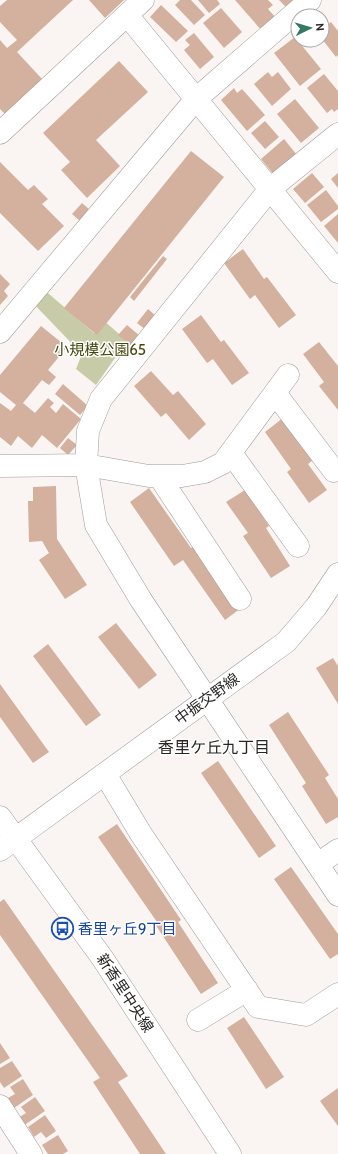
<svg xmlns="http://www.w3.org/2000/svg" width="338" height="1154" font-family="Cabin,'Noto Sans JP',sans-serif">
<style>
.green{fill:#c7cba7}
.building{fill:#d4b09e}
.lines{fill:none;stroke-linecap:round;stroke-linejoin:round}
.minor-casing{stroke:#a09b99;stroke-width:23}
.minor{stroke:#fff;stroke-width:22}
.labels{text-anchor:middle;stroke-width:3;stroke-linejoin:round;paint-order:stroke}
.park-label{font-size:15px;fill:#45480b;stroke:#fff}
.street-label{font-size:15px;fill:#282625;stroke:#fff}
.transit-label{font-size:15px;fill:#164399;stroke:#fff;text-anchor:start}
.neighbourhood-label{font-size:16px;fill:#282625;stroke:#fff}
</style>
<rect width="100%" height="100%" fill="#faf5f2"/>
<path class="green" d="M41,287L94,333L102,319L127,341L96,385L76,369L82,354L30,300Z"/>
<path class="building" d="M7,0H73L17,52L43,80L5,114L0,109V40L7,48L17,40L0,22V6Z
M89,0H124L105,18Z
M180,0H191L205,15L194,25L175,5Z
M198,0H217L220,4L209,13Z
M235,0H268L273,5L268,9L277,19L262,31Z
M279,0H294L286,7Z
M161,5L188,31L176,42L150,17Z
M221,8L242,32L224,48L203,23Z
M331,22L338,31V55L336,57L322,39V29Z
M194,33L214,57L200,69L184,50L190,45L185,40Z
M295,37L321,69L300,86L274,53Z
M119,61L148,92L96,140L120,166L87,198L61,170L70,162L43,133Z
M268,72L272,77L278,72L291,89L272,106L254,84Z
M324,74L338,91V109L334,112L332,109L327,113L307,88Z
M234,88L237,93L242,89L265,115L247,131L221,100Z
M295,99L319,128L301,143L277,114Z
M265,121L279,137L265,149L251,133Z
M284,139L297,155L274,175L261,159Z
M191,151L224,177L97,335L64,308Z
M0,162L28,190L34,185L48,199L42,204L64,226L38,251L0,213Z
M312,173L324,187L305,203L293,189Z
M338,173V188L331,179Z
M326,190L338,206V209L321,222L307,205Z
M82,203L90,210L80,221L72,214Z
M338,214V243L324,226Z
M243,249L264,279L267,277L296,315L279,328L255,295L250,299L224,263Z
M163,256L167,259L134,301L130,297Z
M0,274L10,284L4,291L8,296L0,305Z
M148,309L157,317L146,330L137,323Z
M201,315L221,342L224,340L249,373L232,385L213,359L207,363L182,329Z
M127,325L140,336L132,346L118,335Z
M41,326L67,347L48,370L56,377L49,385L42,380L23,403L35,413L48,398L54,403L50,407L56,413L63,404L81,419L57,448L42,435L32,448L18,436L11,446L0,437V403L11,411L16,405L0,392V375Z
M319,342L338,366V410L319,386L324,382L303,354Z
M151,371L173,395L178,391L206,424L189,440L166,413L161,417L134,386Z
M63,384L88,406L80,415L55,394Z
M283,418L313,460L308,464L327,490L309,503L287,472L291,469L265,432Z
M68,438L77,445L68,455L60,448Z
M56,486L57,539L87,585L65,599L39,560L49,553L42,541L29,542L28,501H33V487Z
M149,488L191,548L197,544L241,608L225,620L183,560L174,566L130,502Z
M245,490L269,526L266,528L290,566L271,578L243,536L248,533L226,502Z
M116,623L157,675L139,689L98,637Z
M48,644L101,715L86,726L33,656Z
M333,658L338,666V704L316,668Z
M0,684L49,752L33,763L0,717Z
M288,712L329,775L325,778L338,799V817L326,824L302,786L306,783L269,725Z
M218,761L276,846L259,858L201,773Z
M117,824L181,920L178,922L218,983L201,994L155,924L157,922L98,837Z
M291,867L338,934V954L330,959L274,879Z
M4,899L128,1076L118,1082L166,1154H140L93,1082L100,1078L0,935V902Z
M244,1017L284,1077L266,1089L227,1028Z
M0,1043L10,1058L0,1064Z
M12,1061L22,1076L4,1088L0,1082V1068Z
M23,1079L33,1095L14,1108L8,1098L15,1094L10,1087Z
M338,1088V1126L320,1101Z
M35,1097L45,1111L23,1126L18,1118L26,1113L21,1107Z
M45,1115L56,1131L46,1138L41,1132L34,1137L28,1127Z
M58,1135L68,1151L63,1154H48L42,1145Z"/>
<g class="lines">
<defs>
<path id="minor" d="M127,15L338,272
M0,133L143,0
M338,134L270,189L101,399L88,431L86,465L96,525L141,600L338,895
M0,332L196,99L310,0
M275,393L334,471
M231,453L298,546
M0,466L86,465L149,476H182L205,472L223,463L288,375
M159,476L240,599
M105,774L141,834L258,1007L306,1015L338,994
M0,817L103,959L230,1154
M0,850L286,642L316,607L338,574
M318,864L338,850
M198,1020L247,990
M0,1106L31,1154"/>
</defs>
<use href="#minor" class="minor-casing"/>
<use href="#minor" class="minor"/>
</g>
<defs>
<symbol id="bus-ring" viewBox="-11 -11 22 22"><circle r="9.5" fill="#fff" stroke="#1a4fb4" stroke-width="1.5"/><path d="M-5-6H5V4H4V6H2V4H-2V6H-4V4H-5ZM-3.5-4V0h7V-4ZM-3.5 1.2v1.5H-2V1.2ZM2 1.2v1.5H3.5V1.2Z" fill="#1a4fb4"/></symbol>
</defs>
<g fill-rule="evenodd">
<use href="#bus-ring" x="50" y="916" width="25" height="25"/>
</g>
<g class="labels">
<g class="park-label">
<text x="100" y="355">小規模公園65</text>
</g>
<g class="street-label">
<text transform="translate(207 699) rotate(-36)" y="5">中振交野線</text>
<text transform="translate(125 993) rotate(57)" y="5">新香里中央線</text>
</g>
<g class="transit-label">
<text x="78" y="934">香里ヶ丘9丁目</text>
</g>
<g class="neighbourhood-label">
<text x="214" y="753">香里ケ丘九丁目</text>
</g>
</g>
<g transform="translate(310 28) rotate(85)"><circle r="19" fill="#ffffff" stroke="#a9a8a8"/>
<path d="M0-3L7 15L0 10L-7 15Z" fill="#377765"/>
<text y="-6" font-size="11" font-weight="bold" text-anchor="middle" fill="#282625">N</text>
</g>
</svg>
